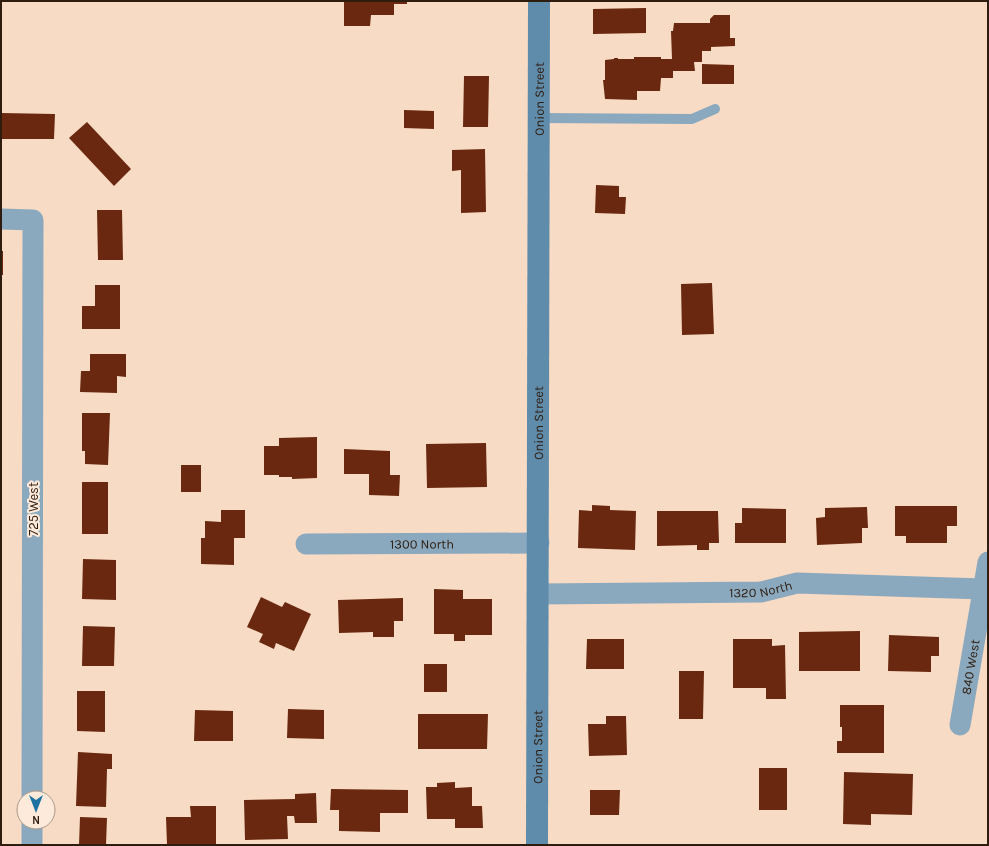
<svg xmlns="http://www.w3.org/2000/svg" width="989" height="846" font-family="Karla,sans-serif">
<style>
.building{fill:#69280f}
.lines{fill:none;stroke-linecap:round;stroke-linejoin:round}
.lane{stroke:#8ba9be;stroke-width:10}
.street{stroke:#8ba9be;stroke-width:21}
.secondary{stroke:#608cac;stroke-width:22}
.labels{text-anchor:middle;stroke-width:4;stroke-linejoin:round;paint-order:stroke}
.street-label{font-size:13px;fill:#2e1c0e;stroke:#feeadb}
</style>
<rect width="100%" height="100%" fill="#f8dbc4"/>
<path class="building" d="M344,1H407V4H394V15H371L370,26H344Z
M646,8V33L593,34V9Z
M714,15H730V38H735V46L711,47V51H702V62H694L695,71H673V78H661L660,91H637V100L605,99L603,80H605V60L614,59V58H618V59H634V57H661V59H672L671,31H673L674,23H710V19Z
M702,64L734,65V84H702Z
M464,76H489L488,127H463Z
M404,110L434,111V129L404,128Z
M1,113L55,114L54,139H1Z
M87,122L131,169L114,186L69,138Z
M485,149L486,212L461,213V170L452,171V150Z
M596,185L619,186V197H626L625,214L595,213Z
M97,210H122L123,260H98Z
M1,251H3V275H1Z
M712,283L714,334L682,335L681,284Z
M95,285H120V329H82V306H95Z
M90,354H126V377L117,376V393L80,392L81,371H90Z
M82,413H110L108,465L85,464V451H82Z
M317,437V478L292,479V477H279V475H264V446H279V438Z
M486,443L487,487L427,488L426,444Z
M344,449L390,451V475H400L399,496L369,495V474H344Z
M181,465H201V492H181Z
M82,482H108V534H82Z
M592,505L610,506V510L636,511L635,550L578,548L579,510L592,511Z
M895,506H957V526H947V543H906V536H895Z
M867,507L868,528H862V543L817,545L816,518L825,517V508Z
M742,508L786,509V543H735V523H742Z
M221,510H245V538H234V565L201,564V538H205V521L221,522Z
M657,511H718L719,543H709V550H697V545L657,546Z
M83,559L116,560V600L82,599Z
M434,589L463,590V599H492V635H465V641H454V634H434Z
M261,597L282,607L285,602L311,614L294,651L276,643L274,649L259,642L263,634L247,627Z
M403,598V621H394V637H373V632L339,633L338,600Z
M83,626L115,627L114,666H82Z
M860,631V671H799V632Z
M889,635L939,637V656H931V672L888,671Z
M587,639H624V669H586Z
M733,639H772V646L785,645L786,699H766V688H733Z
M424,664H447V692H424Z
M679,671H704L703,719H679Z
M77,691H105V732L77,731Z
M840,705H884V753H837V741H842V727H840Z
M288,709L324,710V739L287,738Z
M195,710L233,711V741H194Z
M418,714H488L487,749H418Z
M606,716H626L627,755L589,756L588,724H606Z
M78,752L112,754V769H107L106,807L76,806Z
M759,768H787V810H759Z
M844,772L913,774L912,815L871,814V825L843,824Z
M455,782V788L472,787V806H482L483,828H455V819H427L426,787H437V783Z
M331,789L408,790V813H380V832L339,831V810H330Z
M590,790H620L619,815H590Z
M316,793L317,823H295L294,816H287L288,839L245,840L244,800L295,799V794Z
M190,806H216V845H167L166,817H191Z
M80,817L107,818L106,845H79Z"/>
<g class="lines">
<path class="lane" d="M539,118L692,119L715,109"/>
<g class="street">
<path d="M1,219L33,220L32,798"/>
<path id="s1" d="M306,544L539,543"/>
<path id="s2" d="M538,594L761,592L797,583L983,589"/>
<path id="s3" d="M960,725L988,562"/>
<path d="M32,845V822"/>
</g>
<path class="secondary" id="s4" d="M537,845L539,1"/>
</g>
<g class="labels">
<g class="street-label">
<text dy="5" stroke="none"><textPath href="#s4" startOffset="746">Onion Street</textPath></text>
<text dy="5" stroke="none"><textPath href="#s4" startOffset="422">Onion Street</textPath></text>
<text transform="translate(33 509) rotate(-90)" y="5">725 West</text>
<text dy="5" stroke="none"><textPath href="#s1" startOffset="116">1300 North</textPath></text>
<text dy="5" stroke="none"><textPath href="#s2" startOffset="223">1320 North</textPath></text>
<text dy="5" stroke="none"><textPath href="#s3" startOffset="59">840 West</textPath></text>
<text dy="5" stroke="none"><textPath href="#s4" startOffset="98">Onion Street</textPath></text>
</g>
</g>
<rect width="989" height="846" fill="none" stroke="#2e1c0e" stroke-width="4"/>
<g transform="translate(36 810) rotate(180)"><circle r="19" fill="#feeadb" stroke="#ab9889"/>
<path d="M0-3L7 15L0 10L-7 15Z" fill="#1e72a2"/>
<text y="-6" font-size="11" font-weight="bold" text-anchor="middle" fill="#2e1c0e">N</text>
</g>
</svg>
